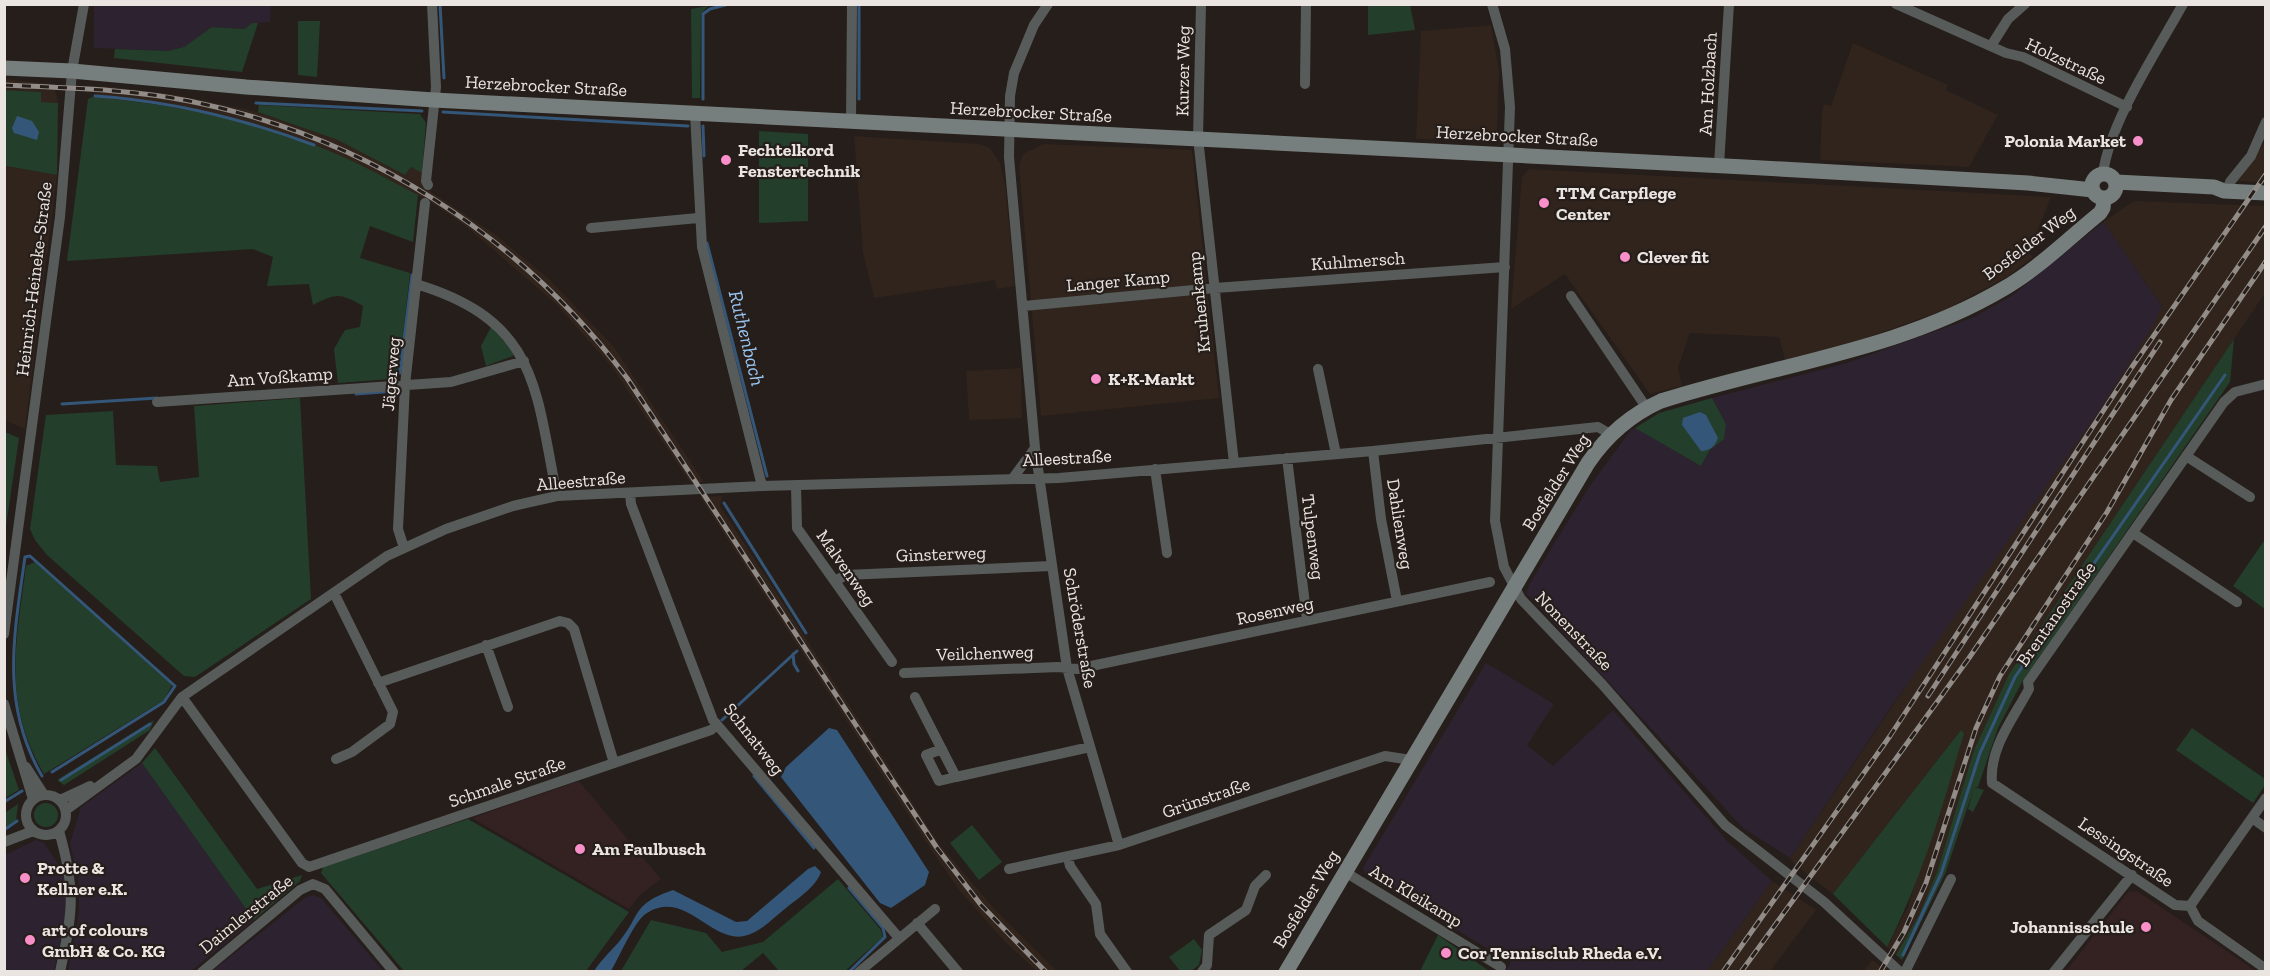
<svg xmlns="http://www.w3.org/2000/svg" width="2270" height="976" font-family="'Zilla Slab',serif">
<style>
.built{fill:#31241c}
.industrial{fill:#2d2230}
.education{fill:#342122}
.green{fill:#243e2c}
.water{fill:#345779}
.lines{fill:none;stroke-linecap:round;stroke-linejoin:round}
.stream{stroke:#345779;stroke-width:3}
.street{stroke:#575c5b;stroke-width:10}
.secondary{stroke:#767f7d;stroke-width:15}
.rail-casing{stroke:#928c88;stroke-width:5}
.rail{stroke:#261e1a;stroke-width:3;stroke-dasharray:9;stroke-linecap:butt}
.poi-dot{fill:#f98fc8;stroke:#261e1a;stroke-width:2}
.labels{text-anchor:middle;stroke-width:4.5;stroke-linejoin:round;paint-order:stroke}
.street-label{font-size:18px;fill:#ebe5e2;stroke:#261e1a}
.poi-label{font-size:18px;font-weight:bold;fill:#ebe5e2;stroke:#261e1a;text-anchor:start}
.water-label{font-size:20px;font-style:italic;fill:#9ac6f3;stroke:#261e1a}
</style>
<rect width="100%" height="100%" fill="#261e1a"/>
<path class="built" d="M1491,25L1499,71L1497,130L1485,140L1416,139L1421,31Z
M1853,43L1948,85L1946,90L1998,115L1969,167L1820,160L1822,111L1824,104L1831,106Z
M5,79L49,84L55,89L58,103L41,102V92L5,90Z
M102,86L171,94L258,112L338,140L405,175L411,167L422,173V186L496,235L548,278L614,347L704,482H690L611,366L557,305L467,227L431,202L332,152L271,131L172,106L92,97Z
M854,136L979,144L990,148L1000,163L1005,184L1015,286L997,289L995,280L874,298L863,252Z
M2265,142V183L2238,181Z
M1043,144L1192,150L1219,398L1041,416L1019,166L1023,154Z
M5,166L57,175L25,429L5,420Z
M1529,169L2051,197L2029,252L2033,257L2007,277L1947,309L1860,340L1785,360L1779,337L1690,333L1678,368L1682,386L1650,394L1565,274L1511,309L1522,177Z
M2134,201L2265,206V293L2009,674L1974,750L1937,872L1919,915L1896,955L1887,947L1908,907L1961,730L1833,894L1795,865L1790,858L2162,306L2103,222Z
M1021,368L1022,418L969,420L966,371Z
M722,496L720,506L940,845L998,913L1057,971H1037L1005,942L960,891L932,851L700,497Z
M1772,881L1816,910L1770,971H1707Z
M1872,960L1887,971H1866L1864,970Z"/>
<path class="industrial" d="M94,5H271L270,22L252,23L244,29L212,27L184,47L168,51L94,48Z
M2103,222L2162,306L2155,322L2097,414L1891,707L1790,858L1743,828L1526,593L1530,583L1589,487L1631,430L1635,428L1701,466L1726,424L1712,398L1847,363L1972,318L2013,295Z
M1486,663L1554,704L1527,745L1553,766L1613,710L1728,842L1772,881L1707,971H1505L1511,963L1365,874L1363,868Z
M142,763L254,920L191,971H68L79,912V884L70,843L81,807Z
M36,840L44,843L59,865L66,883L67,910L54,971L5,972V855Z
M314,895L322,899L383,971H212L306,897Z"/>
<path class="education" d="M579,781L661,879L640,895L629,909L472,818Z
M2137,891L2243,962L2255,971H2066L2128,892Z"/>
<path class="green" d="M1368,5H1410L1415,30L1368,35Z
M708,6L701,14L700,98H692L691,9Z
M298,21H320L317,77L298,75Z
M252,23H258L242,72L114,58L115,49L168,51L184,47L212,27L244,29Z
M4,90L41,92V102L58,103L57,175L6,166L5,190Z
M92,97C174,104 256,121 332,152C361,164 389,180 418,195L413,242L370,226L360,258L410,273L399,372L390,379L338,383L334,349L345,330L360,327L363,306C339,293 337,293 313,305L309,284L267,286L273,257L253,249L67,261L88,99Z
M259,105L420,114L426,123L422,173L411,167L405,175L338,140L258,112Z
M759,131L808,134V221L759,223Z
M491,327L513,351V356L486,366L481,346Z
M2234,339L2230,382L2022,682L1998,728L1978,787H1974L1984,790L1973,812L1968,809L1974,788L1945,874L1902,960L1896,955L1919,915L1937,872L1974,750L2009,674Z
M300,398L311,599L195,677L184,676L47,555L35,540L30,529L46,415L113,411L116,465L157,466L160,482L199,477L194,406Z
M1712,398L1726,424L1724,439L1710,450L1701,466L1635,428L1659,413Z
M5,432L19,438L5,533Z
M2264,541L2266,542L2265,609L2233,586Z
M35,562L172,685L164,700L44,774C2,701 16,645 26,566Z
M154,720L150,730L64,785L57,780Z
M2192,728L2265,779V785L2253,803L2176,750Z
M1961,730L1964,733C1942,808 1923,876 1887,947L1833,894Z
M155,748L257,889L302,875L300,881L254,920L142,763Z
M5,749L19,790L5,798H4Z
M34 815a12 12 0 1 1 24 0a12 12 0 1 1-24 0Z
M18,804L16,820L5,828V813Z
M468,819L629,912L586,971H404L321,873L323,867Z
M972,825L1002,862L979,880L950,843Z
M838,879L881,930L883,937L845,971H779L763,953L741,971H621L651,920L706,933L722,952L763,942Z
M1438,935L1489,971H1420Z
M1194,939L1202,950L1199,965L1191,971H1180L1169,957Z"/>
<path class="water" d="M17,116L32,121L39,132L37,140L14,133L12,128Z
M1700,412L1706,415L1718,438C1715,446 1710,451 1701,451L1682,425L1683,418Z
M829,728L837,730L929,872L925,885L891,908L880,903L781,777L786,767Z
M815,866L821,872C815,888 798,898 786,908C773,918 760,933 744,936C711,943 685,889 647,913C635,919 619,958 611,971H594C601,960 609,953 618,943C642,915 630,905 673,890L736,922L747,921L808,869Z"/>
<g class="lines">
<path class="stream" d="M440,4L444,78
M95,96C170,101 244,119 314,145
M703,99V14L710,9L729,4
M859,99V4
M256,103L422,111
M443,112L688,126
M703,126L704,156
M707,243L767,476
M400,373L412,275
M356,394L396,391
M62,404L157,398
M724,503L806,633
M793,654L794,664L798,671
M722,720L797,651
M42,776C0,704 14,635 25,557L30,556L175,686L164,702L52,772
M754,776L814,848
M61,780L150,724
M4,802L22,791
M4,830L17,821
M1903,955L1941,874L1980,753L2015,677L2225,375
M849,972L885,937L883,928L849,888"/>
<path class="street" d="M1048,4L1034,25L1014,73L1010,96L1009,157L1035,448L1067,668L1119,845
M1201,4L1198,138L1234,463
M1492,4L1505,49L1510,107L1495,521L1504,567L1521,599L1602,684L1725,825L1824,902L1900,972
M1896,4L2006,53L2023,57L2127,107
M1991,46L2008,19L2025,4
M1305,84L1306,4
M695,113L702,247L762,486
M851,122L852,4
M1719,165L1729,4
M2103,174C2109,123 2157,51 2183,4
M428,185L426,181L436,87L432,4
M2227,191L2230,182L2251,156L2266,122
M591,228L698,218
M416,284C538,321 535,387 557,496
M1571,296L1646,407
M1024,306L1215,288L1505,267
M1318,369L1336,454
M157,402L451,382L524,361
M1373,451L1381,519L1397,601
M2186,456L2250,497
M1287,458L1307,620
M1155,469L1167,553
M1013,478L1035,448
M796,486L797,528L892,662
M630,493L631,504L713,720L899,938
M2133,533L2237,602
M404,548L398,529L405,385L425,203
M835,581L846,575L1051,566
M334,593L393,712L390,724L352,752L336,759
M4,634L60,217L72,71L84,4
M486,645L508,707
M904,673L1058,667L1077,669L1490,582
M378,683L560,621L568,623L574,629L614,763
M182,697L302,863L309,867L711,730L717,725
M915,697L956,777L1090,747
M4,704L33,799
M942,749L926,755L939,781L956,777
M26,767L44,795
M26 815a20 20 0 1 1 40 0a20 20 0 1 1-40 0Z
M60,800L90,786
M66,810L136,759L182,697L387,556L446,529L513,506L557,496L762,486L1059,478L1373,451L1598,427L1610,434
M2252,818L2266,828
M59,831C76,890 73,912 60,972
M4,842L33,831
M1068,858L1070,866L1096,904L1100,934L1127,972
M1009,869L1119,845L1385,756L1411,760
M1345,872L1501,967
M2190,906L2175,905L1992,783C1989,748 2013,719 2029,689L2028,682L2224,402L2235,392L2266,384
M2190,906L2266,798
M2190,906L2198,921L2266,969
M917,923L958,972
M202,972L300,890L313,884L325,889L394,972
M859,972L935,909
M1202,972L1207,965L1209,935L1246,910L1255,886L1266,875
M1905,972L1951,879
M2054,972L2132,875"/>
<path class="secondary" d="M4,68L72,71L246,87L434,100L1745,167L2028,183L2093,190
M2092 186a12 12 0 1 1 24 0a12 12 0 1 1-24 0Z
M2116,182L2214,187L2224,191L2266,193
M1286,972L1588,463C1607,435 1630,415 1661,401C1776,364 1898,351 2003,289C2038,269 2069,238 2100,213L2103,208L2104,198"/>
<defs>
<path id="rail" d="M4,85C66,88 129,89 189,101C364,136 520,235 627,378L937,848L981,905L1046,972
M1928,696L2160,342
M1723,972L1890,736L2132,367L2266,174
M1741,972L1969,658L2266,226
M1880,972L1904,932L1926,883L1976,728L2000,676L2107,512L2171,400L2266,261"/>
</defs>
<use href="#rail" class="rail-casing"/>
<use href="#rail" class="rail"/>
</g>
<g class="poi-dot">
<circle cx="2138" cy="141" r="6"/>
<circle cx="726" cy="160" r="6"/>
<circle cx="1544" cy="203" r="6"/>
<circle cx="1625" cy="257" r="6"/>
<circle cx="1096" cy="379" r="6"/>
<circle cx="580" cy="849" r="6"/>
<circle cx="25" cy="878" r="6"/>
<circle cx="2146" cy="927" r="6"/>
<circle cx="30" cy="940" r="6"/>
<circle cx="1446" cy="953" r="6"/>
</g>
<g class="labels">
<g class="street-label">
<text transform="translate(2066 61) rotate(25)" y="6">Holzstraße</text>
<text transform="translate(1183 71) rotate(-89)" y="6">Kurzer Weg</text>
<text transform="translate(1708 84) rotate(-87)" y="6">Am Holzbach</text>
<text transform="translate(546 86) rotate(3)" y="6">Herzebrocker Straße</text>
<text transform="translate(1031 112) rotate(3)" y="6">Herzebrocker Straße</text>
<text transform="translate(1517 136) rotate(3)" y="6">Herzebrocker Straße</text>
<text transform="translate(2029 243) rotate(-37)" y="6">Bosfelder Weg</text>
<text transform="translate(1358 261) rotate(-4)" y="6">Kuhlmersch</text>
<text transform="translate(34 279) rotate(-83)" y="6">Heinrich-Heineke-Straße</text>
<text transform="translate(1118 281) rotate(-5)" y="6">Langer Kamp</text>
<text transform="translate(1199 302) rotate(-96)" y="6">Kruhenkamp</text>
<text transform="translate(391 374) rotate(-85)" y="6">Jägerweg</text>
<text transform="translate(280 377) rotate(-4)" y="6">Am Voßkamp</text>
<text transform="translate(1067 458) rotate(-3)" y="6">Alleestraße</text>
<text transform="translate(581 481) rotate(-5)" y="6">Alleestraße</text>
<text transform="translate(1556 482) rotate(-58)" y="6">Bosfelder Weg</text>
<text transform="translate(1400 524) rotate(81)" y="6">Dahlienweg</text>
<text transform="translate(1313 537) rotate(83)" y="6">Tulpenweg</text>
<text transform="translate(941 554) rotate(-2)" y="6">Ginsterweg</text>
<text transform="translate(846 568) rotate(55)" y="6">Malvenweg</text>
<text transform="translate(1275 611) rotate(-12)" y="6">Rosenweg</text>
<text transform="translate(2056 614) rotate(-55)" y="6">Brentanostraße</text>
<text transform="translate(1080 628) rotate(80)" y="6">Schröderstraße</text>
<text transform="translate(1574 631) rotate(46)" y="6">Nonenstraße</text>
<text transform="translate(985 653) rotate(-2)" y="6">Veilchenweg</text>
<text transform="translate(754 739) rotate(52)" y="6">Schnatweg</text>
<text transform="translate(507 782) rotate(-19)" y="6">Schmale Straße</text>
<text transform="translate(1206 798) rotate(-19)" y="6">Grünstraße</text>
<text transform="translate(2126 852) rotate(34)" y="6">Lessingstraße</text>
<text transform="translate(1416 896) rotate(31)" y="6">Am Kleikamp</text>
<text transform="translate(1306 899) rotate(-59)" y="6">Bosfelder Weg</text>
<text transform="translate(246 914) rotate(-39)" y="6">Daimlerstraße</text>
</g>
<g class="poi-label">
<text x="2126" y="147" text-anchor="end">Polonia Market</text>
<text x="738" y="156">Fechtelkord<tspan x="738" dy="21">Fenstertechnik</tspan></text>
<text x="1556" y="199">TTM Carpflege<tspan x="1556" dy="21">Center</tspan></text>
<text x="1637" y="263">Clever fit</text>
<text x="1108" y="385">K+K-Markt</text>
<text x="592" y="855">Am Faulbusch</text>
<text x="37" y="874">Protte &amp;<tspan x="37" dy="21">Kellner e.K.</tspan></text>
<text x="2134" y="933" text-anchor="end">Johannisschule</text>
<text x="42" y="936">art of colours<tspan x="42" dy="21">GmbH &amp; Co. KG</tspan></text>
<text x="1458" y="959">Cor Tennisclub Rheda e.V.</text>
</g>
<g class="water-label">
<text transform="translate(747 338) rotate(76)" y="7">Ruthenbach</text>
</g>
</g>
<rect width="2270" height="976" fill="none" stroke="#ebe5e2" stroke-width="12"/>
</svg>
